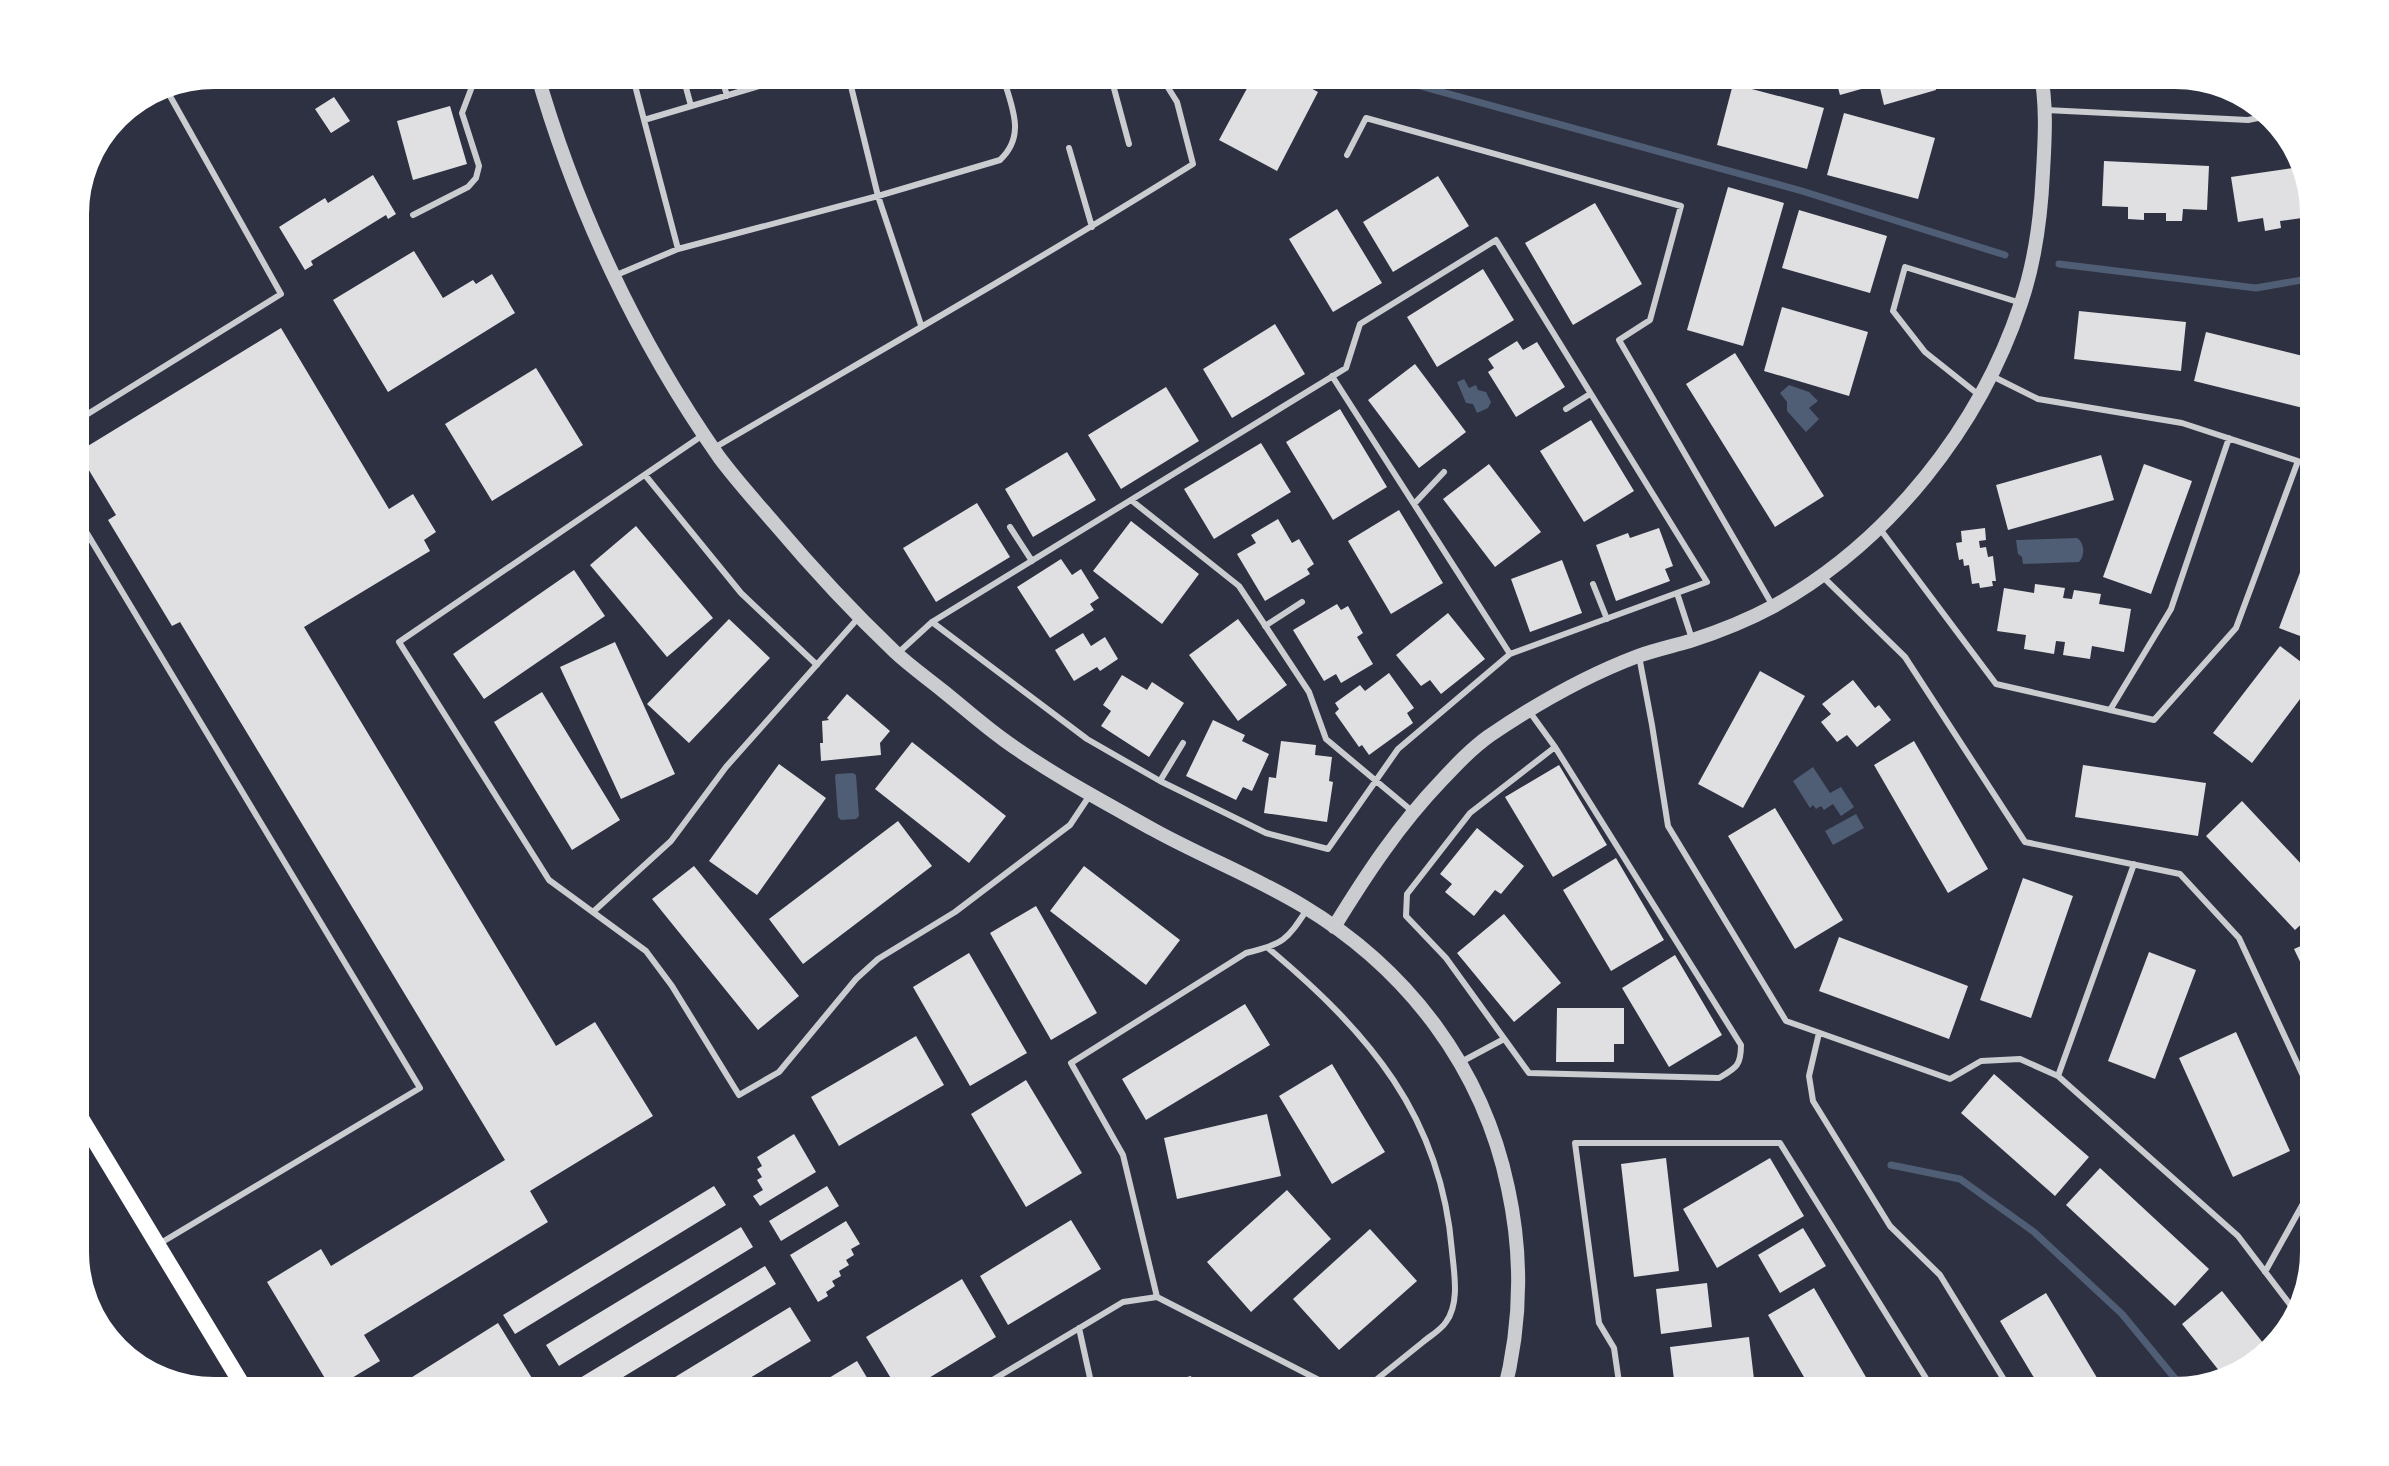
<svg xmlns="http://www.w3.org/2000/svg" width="2389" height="1466" font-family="'Noto Serif',serif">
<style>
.water{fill:#4f5d75}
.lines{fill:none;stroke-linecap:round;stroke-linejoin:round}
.stream{stroke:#4f5d75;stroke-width:7}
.building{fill:#e0e0e3}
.service{stroke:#caccd0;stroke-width:6}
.tertiary{stroke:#caccd0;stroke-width:14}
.secondary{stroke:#fff;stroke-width:16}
.rim{fill:none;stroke:#fff;stroke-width:10}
</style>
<rect width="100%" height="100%" fill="#2d3142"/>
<path class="water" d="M1464,379L1469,388L1476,385L1478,390L1486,392L1491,402L1488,408L1477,413L1473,404L1466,403L1457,382Z
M1789,385L1809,392L1818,401L1809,408L1819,419L1806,432L1787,411V402L1780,393Z
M2077,538C2085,543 2085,556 2079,562L2023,564L2022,557L2018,554L2016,540Z
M1813,767L1830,793L1841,787L1854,807L1841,816L1833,804L1824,810L1821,806L1816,809L1813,805L1810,808L1793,781Z
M853,773L856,775L859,816L856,819L841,820L838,817L835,776L836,774Z
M1856,814L1864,828L1833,845L1825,831Z"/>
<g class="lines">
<path class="stream" d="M1362,70L1802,191L2005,255
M2059,264L2256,288L2319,277
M1891,1165L1960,1179L2034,1232L2122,1314L2187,1393"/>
</g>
<path class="building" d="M1257,70H1277L1318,92L1277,171L1219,140Z
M1833,70H1931L1936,90L1884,105L1879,84L1840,95Z
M1733,84L1824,108L1807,169L1717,145Z
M334,97L350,121L331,133L315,109Z
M450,106L467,164L413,180L397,121Z
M1844,113L1935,138L1918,199L1827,175Z
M2104,161L2209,166L2207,210L2183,209L2182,221H2166V213H2144V220L2128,219V207L2102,206Z
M2307,166L2319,205V223L2303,226L2302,218L2280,221L2281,228L2265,231L2263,218L2238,222L2231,177Z
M373,175L396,214L388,219L386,215L311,261L313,265L305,270L279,227L325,198L328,203Z
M1438,176L1469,226L1393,272L1363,222Z
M1728,187L1784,203L1743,346L1687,330Z
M1595,203L1642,284L1573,325L1525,243Z
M1337,209L1382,283L1333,312L1289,239Z
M1799,210L1887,236L1870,293L1782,268Z
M414,251L443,298L473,280L476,284L492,274L515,313L388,392L333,300Z
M1483,269L1514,320L1437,367L1407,317Z
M1782,307L1868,332L1849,396L1764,371Z
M2079,311L2186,322L2181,371L2074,359Z
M1275,324L1305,374L1232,418L1203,369Z
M281,328L389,509L413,494L436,532L424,540L430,551L304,627L556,1046L595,1022L653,1116L530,1191L548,1222L364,1335L380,1361L332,1390L267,1282L321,1249L331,1266L505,1160L180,622L172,626L108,520L116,515L78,452Z
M2206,332L2319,360V398L2315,411L2194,381Z
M1517,341L1523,350L1537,342L1565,387L1516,417L1488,372L1494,368L1488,359Z
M1735,353L1824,496L1775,527L1686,384Z
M1415,364L1466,432L1419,468L1368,400Z
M536,368L583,445L492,501L445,424Z
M1166,387L1199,441L1121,489L1088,435Z
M1340,409L1387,487L1333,520L1286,442Z
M1591,420L1634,491L1584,522L1540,451Z
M1261,443L1291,492L1214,539L1184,489Z
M1067,452L1096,500L1033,537L1005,489Z
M2101,455L2114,500L2008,530L1996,485Z
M1489,464L1541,532L1495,567L1443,499Z
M2144,464L2192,481L2151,594L2103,577Z
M977,503L1010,557L936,602L903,548Z
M1399,510L1443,583L1391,614L1348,541Z
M1278,519L1292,543L1299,539L1314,564L1307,569L1310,574L1265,601L1237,554L1256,543L1251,535Z
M1131,521L1199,574L1162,624L1093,571Z
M2319,522V643L2279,628Z
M636,526L713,618L667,657L590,565Z
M1659,528L1673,566L1665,569L1670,581L1616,601L1596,545L1628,533L1630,538Z
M1985,528L1986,540L1979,541L1980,548L1986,547L1988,557L1993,556L1996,581H1992L1993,586L1980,588L1979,583L1972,584L1969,565L1964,566L1963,559L1959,560L1956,543L1962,542L1961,531Z
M1061,559L1072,575L1081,569L1099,598L1090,604L1094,610L1050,638L1017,587Z
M1562,560L1582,613L1530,632L1511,579Z
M574,570L605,616L484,699L453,654Z
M2035,584L2065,588L2063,598L2072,599L2074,590L2101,594L2099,604L2131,609L2124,652L2092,646L2090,659L2063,655L2065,642L2056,641L2054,654L2024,649L2026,635L1997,631L2004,588L2034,593Z
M1337,604L1341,610L1348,606L1363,633L1357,637L1373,664L1341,683L1336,674L1324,681L1293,630Z
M1448,613L1485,659L1441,694L1430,680L1421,686L1396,655Z
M729,619L770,658L689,743L647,704Z
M1238,619L1287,685L1238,721L1189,655Z
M1083,633L1091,646L1105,637L1118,659L1100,671L1097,667L1074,681L1055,650Z
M615,642L675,774L621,799L560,667Z
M2280,646L2318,675L2252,763L2213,733Z
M1760,671L1805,696L1743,808L1698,784Z
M1389,673L1414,708L1407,713L1413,723L1369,755L1362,745L1359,747L1335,713L1339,709L1335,703L1360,685L1365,691Z
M1122,675L1147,690L1152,682L1184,703L1149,757L1101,726L1111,711L1103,705Z
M1853,680L1875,708L1879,705L1891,720L1857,747L1847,735L1837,742L1821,722L1831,714L1822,704Z
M542,692L620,820L572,850L494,722Z
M847,694L890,731L880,743L881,755L821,761L820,743H823L822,721L829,720L827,718Z
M1213,720L1245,735L1242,741L1269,754L1252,791L1243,787L1236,800L1186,776Z
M1281,741L1316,745L1315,755L1332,757L1329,781L1333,782L1327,822L1264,813L1269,777L1276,778Z
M1914,741L1988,869L1948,893L1874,765Z
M912,742L1006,816L969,863L875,789Z
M779,764L826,798L757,895L709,861Z
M1559,765L1607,845L1553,877L1505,797Z
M2083,765L2206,783L2198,836L2075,817Z
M2242,801L2319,883V908L2295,930L2206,836Z
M1775,808L1843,920L1795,949L1728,836Z
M898,821L932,866L803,964L769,919Z
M1477,828L1524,866L1501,894L1495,890L1474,916L1445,892L1452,884L1440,874Z
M1616,858L1664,940L1611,971L1563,890Z
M694,866L799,996L758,1030L652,899Z
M1084,866L1180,940L1146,985L1050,911Z
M2023,878L2073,896L2031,1018L1980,1000Z
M1036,906L1097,1013L1051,1040L990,933Z
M1504,914L1561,983L1514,1022L1457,953Z
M1839,937L1968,986L1949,1039L1819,991Z
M2319,938V1001L2294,949Z
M2149,952L2196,970L2155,1079L2108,1061Z
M969,953L1027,1053L970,1086L913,987Z
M1675,955L1722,1035L1669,1067L1622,988Z
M1245,1004L1270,1045L1146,1120L1122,1079Z
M1557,1008H1624V1044H1614V1062H1556Z
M2236,1032L2290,1151L2233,1177L2179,1058Z
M916,1036L944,1085L839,1146L811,1097Z
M1332,1064L1385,1152L1332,1184L1279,1096Z
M1994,1074L2089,1157L2055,1196L1961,1113Z
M1026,1080L1082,1173L1026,1207L971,1114Z
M1267,1114L1281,1176L1177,1199L1164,1138Z
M794,1134L816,1172L760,1206L753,1196L763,1190L757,1180L762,1177L757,1169L762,1166L757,1157Z
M1666,1158L1679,1271L1634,1277L1621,1164Z
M1770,1158L1804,1216L1717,1268L1683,1209Z
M2100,1168L2209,1269L2175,1306L2066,1205Z
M714,1186L726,1205L515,1334L503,1315Z
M827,1186L839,1206L781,1241L769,1221Z
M1287,1190L1331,1239L1251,1312L1207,1262Z
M1071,1220L1101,1269L1008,1325L980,1276Z
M846,1221L860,1244L851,1249L854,1255L846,1260L849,1265L839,1271L841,1276L832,1281L835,1286L826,1292L828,1296L818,1302L790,1255Z
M741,1227L753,1247L559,1366L546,1345Z
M1803,1228L1826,1266L1780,1293L1758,1255Z
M1370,1229L1417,1281L1339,1350L1293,1299Z
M70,1235L80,1249L72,1254L90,1281L79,1288L70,1261Z
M765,1266L776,1284L592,1396H577L570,1384Z
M962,1279L996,1337L901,1395L866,1337Z
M1707,1283L1712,1327L1661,1334L1656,1289Z
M1814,1288L1877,1396H1815L1768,1315Z
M2222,1291L2271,1353L2247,1376L2228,1382L2182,1324Z
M2046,1293L2108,1396H2045L2000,1321Z
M81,1296H82L108,1343L90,1324Z
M790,1307L811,1341L720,1396H644Z
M498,1323L543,1396H490L476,1391L468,1396H382Z
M1749,1337L1756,1396H1676L1670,1347Z
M857,1361L878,1396H799Z
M1191,1376L1196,1396H1141L1139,1389Z"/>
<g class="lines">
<path class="service" d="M631,70L644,120
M755,70L759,86
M1109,70L1129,144
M721,75L727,96
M685,84L691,106
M2046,110L2248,120L2273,115
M1069,148L1092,227
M1347,155L1366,118L1681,206L1650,320L1619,340L1773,606
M413,215L468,187L476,178L479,166L462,113L473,84
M678,249L644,120L813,70
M614,276L678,249L878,196L847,70
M921,325L878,196L1000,160C1028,134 1010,104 1001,70
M1332,376L1510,654
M1979,395L1925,352L1893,311L1905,267L2021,303
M1566,409L1590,394
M70,425L281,294L161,80
M703,435L399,642L549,880L646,951L672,986L739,1095L779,1072L856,979L878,959L955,912L1070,825L1090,795
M714,448C874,354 1036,262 1193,164L1177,102L1157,70
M645,475L741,593L817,665
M1131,500L1239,586L1309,692L1326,739L1412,811
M1414,504L1444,472
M70,505L420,1088L159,1244
M1010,527L1032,561
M1880,529L1996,684L2154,720L2236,628L2298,461L2182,423L2038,399L1990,375
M1821,575L1905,657L2025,842L2180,874L2239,938L2319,1110
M1593,584L1607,619
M1677,593L1692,639
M1265,626L1302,602
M897,654L932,622L1346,368L1360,324L1496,240L1707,582L1510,654L1398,749L1328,849L1266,833L1160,781L1087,739L932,622
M1639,656L1652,725L1668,826L1786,1021L1950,1079L1981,1061L2020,1059L2058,1076L2238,1236L2301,1319
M2110,710L2171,609L2229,438
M1529,711L1555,747L1741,1045C1741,1066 1736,1068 1719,1078L1529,1073L1446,958L1406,916L1407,894L1470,813L1555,747
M1160,781L1183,743
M593,912L671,841L726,767L860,616
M1268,948C1368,1032 1441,1115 1452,1251C1454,1273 1460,1303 1446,1322C1441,1330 1430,1336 1423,1342C1401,1360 1378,1378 1356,1396
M1819,1033L1809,1076L1813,1101L1890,1226L1940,1275L2014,1396
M1461,1062L1504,1039
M2058,1076L2134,864
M2265,1272L2319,1175
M1157,1297L1123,1155L1071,1063L1246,953C1285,943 1286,941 1308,908
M1079,1328L1094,1396
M966,1396L1123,1302L1157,1297L1350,1396
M1621,1396L1614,1348L1599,1323L1575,1143H1780L1937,1396"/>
<path class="tertiary" d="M536,70C575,207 637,340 719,457C736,480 756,502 775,524C813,569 853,612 895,652C910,666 927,678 943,691C963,707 983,725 1004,740C1051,774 1104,802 1154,830C1203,857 1255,877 1303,906C1408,969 1483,1068 1508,1188C1523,1257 1521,1328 1503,1396
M1334,927C1366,875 1398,826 1441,781C1456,765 1471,749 1489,736C1536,704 1585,676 1638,656C1655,650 1673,646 1690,641C1718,632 1748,620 1774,606C1889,542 1980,427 2021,303C2035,262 2041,216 2043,172C2045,138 2047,103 2040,70"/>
<path class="secondary" d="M70,1100L249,1396"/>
</g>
<path d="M0 0H2389V1466H0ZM214 84H2175A130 130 0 0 1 2305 214V1252A130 130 0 0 1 2175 1382H214A130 130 0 0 1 84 1252V214A130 130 0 0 1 214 84Z" fill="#fff" fill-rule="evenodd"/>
<path class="rim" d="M214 84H2175A130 130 0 0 1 2305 214V1252A130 130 0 0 1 2175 1382H214A130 130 0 0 1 84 1252V214A130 130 0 0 1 214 84Z"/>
</svg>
